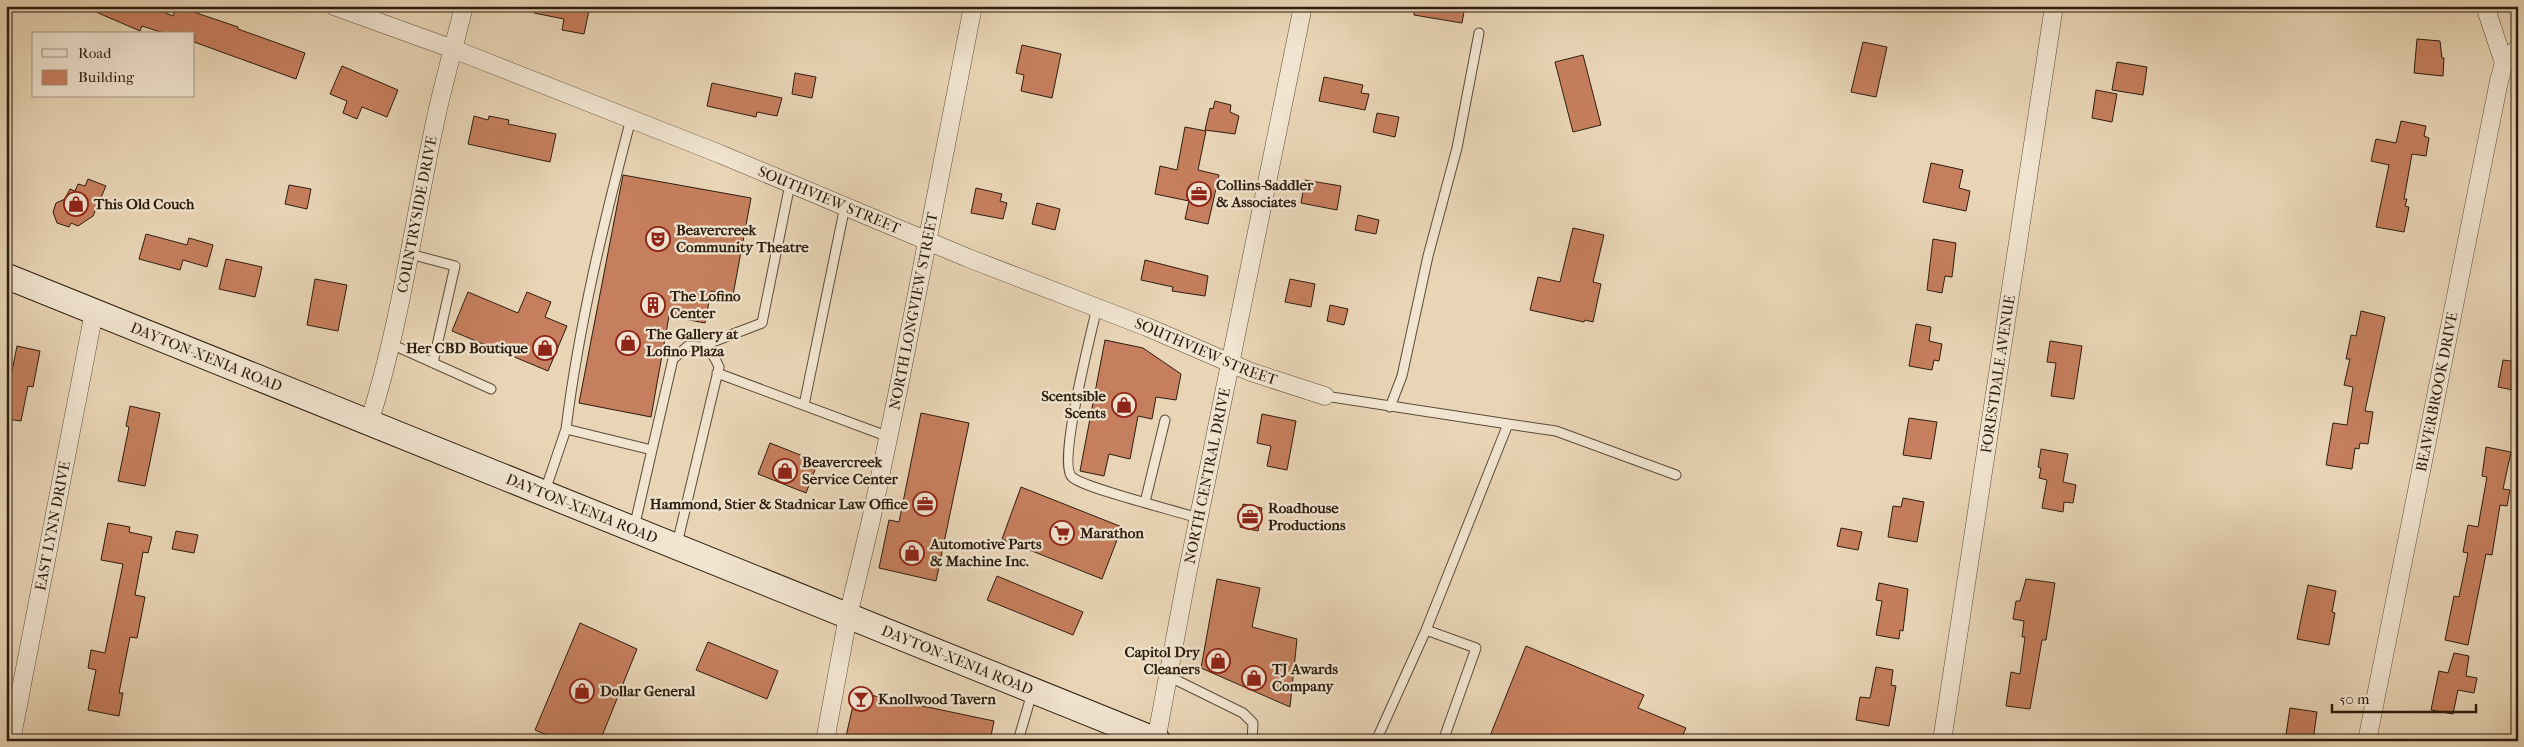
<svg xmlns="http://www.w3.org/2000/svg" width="2524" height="747" font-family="'IM FELL French Canon',serif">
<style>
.building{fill:#c67f5e;stroke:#2c1d0e}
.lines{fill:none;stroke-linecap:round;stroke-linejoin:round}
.service-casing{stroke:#5b4b38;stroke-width:11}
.minor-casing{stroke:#5b4b38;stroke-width:19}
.secondary-casing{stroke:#2c1d0e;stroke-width:27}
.service{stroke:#f1e4d0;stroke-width:9}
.minor{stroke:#f1e4d0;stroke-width:18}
.secondary{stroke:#f1e4d0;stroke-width:25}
.labels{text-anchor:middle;stroke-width:4.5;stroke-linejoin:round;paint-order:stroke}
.poi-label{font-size:15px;font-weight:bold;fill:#2c1d0e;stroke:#f1e4d0;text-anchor:start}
.street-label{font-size:15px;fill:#2c1d0e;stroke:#f1e4d0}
</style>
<rect width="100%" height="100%" fill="#e9d5b6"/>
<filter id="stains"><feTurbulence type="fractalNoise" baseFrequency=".004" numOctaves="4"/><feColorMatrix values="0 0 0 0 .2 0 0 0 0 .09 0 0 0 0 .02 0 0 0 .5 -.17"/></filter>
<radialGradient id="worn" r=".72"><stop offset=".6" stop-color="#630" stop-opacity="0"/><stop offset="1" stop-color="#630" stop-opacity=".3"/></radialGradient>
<path class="building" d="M82,6H149L173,16L176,6L238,27V29L305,53L296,79L194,42V34H167L142,26L140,31Z
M535,6H590L584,34L562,30L564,19L534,13Z
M1415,6H1465L1462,23L1414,15Z
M2417,39L2440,41L2442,58H2444L2443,76L2414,73Z
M1863,42L1887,47L1876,97L1851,92Z
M1022,45L1061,54L1052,98L1021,91L1024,75L1016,73Z
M1583,55L1601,125L1573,132L1555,62Z
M2117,62L2147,67L2143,95L2112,90Z
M342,66L398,90L387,117L362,107L357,119L343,113L347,101L330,94Z
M795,73L816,77L812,98L792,94Z
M1324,77L1363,85L1361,93L1369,94L1365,110L1319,101Z
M712,83L782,98L777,116L757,112L756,117L707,106Z
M2096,90L2117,94L2112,122L2092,118Z
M1215,101L1231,105L1230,112L1239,116L1235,134L1205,130L1210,108L1213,109Z
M1377,113L1399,117L1395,137L1373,132Z
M474,116L488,120L489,116L509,120L508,124L556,134L550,162L468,144Z
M2401,121L2426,126L2424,136L2429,138L2426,156L2412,154L2404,199H2407L2405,206L2409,207L2404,232L2376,227L2389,165L2371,161L2376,139L2396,143Z
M1185,127L1206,131L1198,170L1219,175L1208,224L1185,219L1189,201L1155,194L1160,166L1177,170Z
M1931,163L1963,170L1959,188L1970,191L1966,211L1923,202Z
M623,175L751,198L733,295L711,291L705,323L669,316L651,417L579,403Z
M88,179L106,186L93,216L78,226L71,223L69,227L57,223L53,212L56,203L65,199L70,189L75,191L78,184L85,186Z
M1305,180L1341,186L1337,210L1301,203Z
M289,185L311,189L307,209L285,204Z
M976,188L1002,194L1000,201L1007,203L1003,219L971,213Z
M1037,203L1060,209L1055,230L1032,224Z
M1358,215L1379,220L1376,234L1355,230Z
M1573,228L1604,235L1593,282L1601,284L1593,322L1585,320L1584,322L1530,310L1538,277L1560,282Z
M146,234L187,245L189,238L213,245L207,267L183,260L180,270L139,259Z
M1933,239L1956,243L1952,277L1945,276L1942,293L1927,290Z
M226,259L262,267L255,297L219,289Z
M1145,260L1208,276L1205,296L1172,291L1173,287L1141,280Z
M315,279L347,285L338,331L307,325Z
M1290,279L1315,284L1311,307L1285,302Z
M468,292L518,313L527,292L551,302L545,317L567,326L548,371L452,331Z
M1330,305L1348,309L1344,325L1327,321Z
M2361,311L2385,317L2365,411L2373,412L2368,444L2360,443L2359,449L2355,448L2352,469L2326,465L2333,423L2347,425L2353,387L2344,385L2350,359H2346L2351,335L2356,336Z
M1916,324L1931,327L1929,341L1942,344L1939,361L1934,360L1932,370L1909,366Z
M1105,340L1143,348L1181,374L1176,400L1156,397L1152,419L1138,416L1130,459L1109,454L1104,476L1080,471Z
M2050,341L2082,346L2074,399L2051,396L2056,363L2047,362Z
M17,346L40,351L33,387L28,386L21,421L6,419V401Z
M2503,360L2518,362V391L2498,387Z
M130,406L160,413L145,486L118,481L129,427L126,426Z
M921,413L969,423L936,581L879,568L889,520L899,522Z
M1262,414L1296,421L1287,470L1267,466L1271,446L1257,443Z
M1909,418L1937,422L1931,459L1903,455Z
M770,443L818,462L806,493L758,474Z
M2486,447L2511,452L2503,489L2510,490L2507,506L2500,505L2492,555L2486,554L2468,645L2445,640L2454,596L2459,597L2468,553L2463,552L2468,525L2478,527L2487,477L2482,476Z
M2041,449L2068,454L2063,482L2076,485L2073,503L2064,502L2063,512L2042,508L2047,480L2039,478L2041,468L2038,467Z
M1021,487L1122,527L1102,579L1002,539Z
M1903,498L1924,502L1917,542L1888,537L1893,506L1901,507Z
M1243,504L1262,508L1258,531L1240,527Z
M108,523L130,527L129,532L152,537L148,553L143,552L135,595L145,597L137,638L130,637L119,693H123L119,716L88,710L96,670L88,668L91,650L105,653L123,564L101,560Z
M1841,528L1862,532L1858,550L1837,546Z
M176,531L198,535L194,553L172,549Z
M997,576L1083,612L1073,635L987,600Z
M1217,579L1260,588L1252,627L1297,639L1290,707L1201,668Z
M2026,579L2055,583L2046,640H2042L2030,709L2006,706L2011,672L2020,674L2025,637H2022L2024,621L2013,619L2016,601H2020Z
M1879,583L1908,589L1903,631L1900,630L1899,639L1876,635L1882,601L1876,600Z
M2308,585L2336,591L2332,612L2335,613L2329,645L2297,639Z
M580,623L637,649L600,741H561L535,730Z
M708,642L778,671L767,699L696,670Z
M1526,646L1644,695L1638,708L1686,728L1680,741H1488Z
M2454,653L2469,656L2466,676L2477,678L2474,693L2458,690L2453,714L2431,710L2439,671L2448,673Z
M1876,667L1893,670L1891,685L1896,686L1889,726L1856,720L1860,697L1870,698Z
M856,692L994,721L990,741H845Z
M2290,708L2317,712L2313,741H2285Z"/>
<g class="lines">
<defs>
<path id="service" d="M410,254L455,266L433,363
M1097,307C1092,331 1057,463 1072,477C1083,488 1177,511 1198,518
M391,344L491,389
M702,346L762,323L790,184
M717,373L889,437
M1325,396L1508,424L1426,630
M804,405L845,206
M1390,407L1402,376L1428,256L1457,148L1479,33
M1508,424L1556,431L1676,475
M566,429C579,324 604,221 631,119
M545,491L566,429L652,450
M1145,502L1165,420
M634,528L673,359L688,346C706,346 712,350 719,367L677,544
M1168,676L1243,713L1253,723L1252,741
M1018,741L1032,693
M1376,741L1426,630L1476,648L1443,741"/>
<g id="minor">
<path id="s1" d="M334,6L453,49L720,154L968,258L1147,327L1251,372L1325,396"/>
<path d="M2485,6L2504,63"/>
<path id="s2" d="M369,423C400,326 413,226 434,127C442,87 454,47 464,6"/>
<path id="s3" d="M11,741L94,312"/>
<path id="s4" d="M825,741L848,616L871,520L900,381L973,6"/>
<path id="s5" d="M1156,741L1187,575L1303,6"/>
<path id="s6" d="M1942,741L2054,6"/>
<path id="s7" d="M2367,741L2499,81L2504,63L2518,48"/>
</g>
<g id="secondary">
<path id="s8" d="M6,276L1158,741"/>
</g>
</defs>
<use href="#service" class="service-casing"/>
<use href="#minor" class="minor-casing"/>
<use href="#secondary" class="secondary-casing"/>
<use href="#service" class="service"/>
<use href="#minor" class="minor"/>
<use href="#secondary" class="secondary"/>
</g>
<defs>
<symbol id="office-ring" viewBox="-11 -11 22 22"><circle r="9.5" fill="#f1e4d0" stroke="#8f2418" stroke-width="1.5"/><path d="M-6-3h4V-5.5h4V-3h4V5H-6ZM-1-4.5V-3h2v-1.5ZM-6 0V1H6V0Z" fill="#8f2418"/></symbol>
<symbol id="shop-ring" viewBox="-11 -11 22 22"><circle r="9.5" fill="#f1e4d0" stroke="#8f2418" stroke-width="1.5"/><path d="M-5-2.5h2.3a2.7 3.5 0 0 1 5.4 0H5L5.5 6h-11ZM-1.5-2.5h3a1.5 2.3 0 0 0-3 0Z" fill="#8f2418"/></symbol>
<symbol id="theatre-ring" viewBox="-11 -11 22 22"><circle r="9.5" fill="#f1e4d0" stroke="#8f2418" stroke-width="1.5"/><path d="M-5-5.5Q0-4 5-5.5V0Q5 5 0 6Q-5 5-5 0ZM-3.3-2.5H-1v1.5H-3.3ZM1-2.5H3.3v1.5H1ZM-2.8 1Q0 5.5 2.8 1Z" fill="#8f2418"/></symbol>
<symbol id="building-ring" viewBox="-11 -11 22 22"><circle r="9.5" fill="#f1e4d0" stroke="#8f2418" stroke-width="1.5"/><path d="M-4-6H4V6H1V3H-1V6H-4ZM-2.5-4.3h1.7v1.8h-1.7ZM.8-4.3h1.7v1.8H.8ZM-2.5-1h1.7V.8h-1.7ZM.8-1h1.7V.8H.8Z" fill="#8f2418"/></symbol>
<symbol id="supermarket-ring" viewBox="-11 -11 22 22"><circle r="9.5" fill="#f1e4d0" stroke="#8f2418" stroke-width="1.5"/><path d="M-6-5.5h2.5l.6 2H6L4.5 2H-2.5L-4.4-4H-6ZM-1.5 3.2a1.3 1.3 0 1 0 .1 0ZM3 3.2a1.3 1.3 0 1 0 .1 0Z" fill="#8f2418"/></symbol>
<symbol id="bar-ring" viewBox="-11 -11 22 22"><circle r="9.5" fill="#f1e4d0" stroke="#8f2418" stroke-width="1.5"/><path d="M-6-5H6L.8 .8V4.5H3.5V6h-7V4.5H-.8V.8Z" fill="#8f2418"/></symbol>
</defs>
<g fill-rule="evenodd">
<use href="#office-ring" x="1185" y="180" width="28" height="28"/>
<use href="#shop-ring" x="62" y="190" width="28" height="28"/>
<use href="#theatre-ring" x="644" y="225" width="28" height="28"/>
<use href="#building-ring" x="639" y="291" width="28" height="28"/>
<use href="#shop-ring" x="614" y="329" width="28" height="28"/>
<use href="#shop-ring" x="531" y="334" width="28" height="28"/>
<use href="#shop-ring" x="1110" y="391" width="28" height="28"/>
<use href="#shop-ring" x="771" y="457" width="28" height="28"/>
<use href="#office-ring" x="911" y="490" width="28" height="28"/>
<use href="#office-ring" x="1236" y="503" width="28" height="28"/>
<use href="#supermarket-ring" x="1048" y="519" width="28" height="28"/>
<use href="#shop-ring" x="898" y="539" width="28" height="28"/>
<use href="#shop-ring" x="1204" y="647" width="28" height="28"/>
<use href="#shop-ring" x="1240" y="664" width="28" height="28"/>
<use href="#shop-ring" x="568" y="677" width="28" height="28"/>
<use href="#bar-ring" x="847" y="685" width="28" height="28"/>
</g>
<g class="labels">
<g class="poi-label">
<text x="1216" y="190">Collins-Saddler<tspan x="1216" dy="17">&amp; Associates</tspan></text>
<text x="94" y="209">This Old Couch</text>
<text x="676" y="235">Beavercreek<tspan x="676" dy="17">Community Theatre</tspan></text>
<text x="670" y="301">The Lofino<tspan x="670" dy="17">Center</tspan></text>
<text x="646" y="339">The Gallery at<tspan x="646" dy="17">Lofino Plaza</tspan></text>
<text x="528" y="353" text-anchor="end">Her CBD Boutique</text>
<text x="1106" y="401" text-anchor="end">Scentsible<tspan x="1106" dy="17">Scents</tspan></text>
<text x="802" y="467">Beavercreek<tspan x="802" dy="17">Service Center</tspan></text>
<text x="908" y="509" text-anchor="end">Hammond, Stier &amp; Stadnicar Law Office</text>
<text x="1268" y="513">Roadhouse<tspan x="1268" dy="17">Productions</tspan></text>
<text x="1080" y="538">Marathon</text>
<text x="930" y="549">Automotive Parts<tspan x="930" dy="17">&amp; Machine Inc.</tspan></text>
<text x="1200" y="657" text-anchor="end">Capitol Dry<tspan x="1200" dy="17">Cleaners</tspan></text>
<text x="1272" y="674">TJ Awards<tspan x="1272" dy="17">Company</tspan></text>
<text x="600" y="696">Dollar General</text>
<text x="878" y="704">Knollwood Tavern</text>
</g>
<g class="street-label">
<text dy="5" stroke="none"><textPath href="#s1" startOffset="532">SOUTHVIEW STREET</textPath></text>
<text dy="5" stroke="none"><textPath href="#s2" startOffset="214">COUNTRYSIDE DRIVE</textPath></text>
<text dy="5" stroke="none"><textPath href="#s4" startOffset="439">NORTH LONGVIEW STREET</textPath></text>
<text dy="5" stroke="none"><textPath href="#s1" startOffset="938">SOUTHVIEW STREET</textPath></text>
<text dy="5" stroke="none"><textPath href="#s8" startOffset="216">DAYTON-XENIA ROAD</textPath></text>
<text dy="5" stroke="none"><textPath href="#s6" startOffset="371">FORESTDALE AVENUE</textPath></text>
<text dy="5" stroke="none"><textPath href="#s7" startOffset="356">BEAVERBROOK DRIVE</textPath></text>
<text dy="5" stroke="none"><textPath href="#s5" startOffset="270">NORTH CENTRAL DRIVE</textPath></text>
<text dy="5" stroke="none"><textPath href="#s8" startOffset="621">DAYTON-XENIA ROAD</textPath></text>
<text dy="5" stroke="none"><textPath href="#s3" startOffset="219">EAST LYNN DRIVE</textPath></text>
<text dy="5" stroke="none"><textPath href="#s8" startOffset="1026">DAYTON-XENIA ROAD</textPath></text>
</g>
</g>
<rect width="2524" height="747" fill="none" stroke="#e9d5b6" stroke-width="25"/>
<rect x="8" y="8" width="2509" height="732" fill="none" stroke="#2c1d0e" stroke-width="2.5"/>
<rect x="12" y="12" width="2499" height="722" fill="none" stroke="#2c1d0e"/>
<rect x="32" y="32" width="162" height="65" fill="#f1e4d0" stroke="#a29482"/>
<rect x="42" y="49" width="25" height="8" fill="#f1e4d0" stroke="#a29482"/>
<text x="78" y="58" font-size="15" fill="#2c1d0e">Road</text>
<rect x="42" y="70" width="25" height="15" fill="#c67f5e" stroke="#a29482"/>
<text x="78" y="82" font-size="15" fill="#2c1d0e">Building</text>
<path d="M2332 704v8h144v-8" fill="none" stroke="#2c1d0e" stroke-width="2.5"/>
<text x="2339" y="704" font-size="15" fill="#2c1d0e" stroke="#f1e4d0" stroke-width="4" paint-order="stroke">50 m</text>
<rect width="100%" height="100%" filter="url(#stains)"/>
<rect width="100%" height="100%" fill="url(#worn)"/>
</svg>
